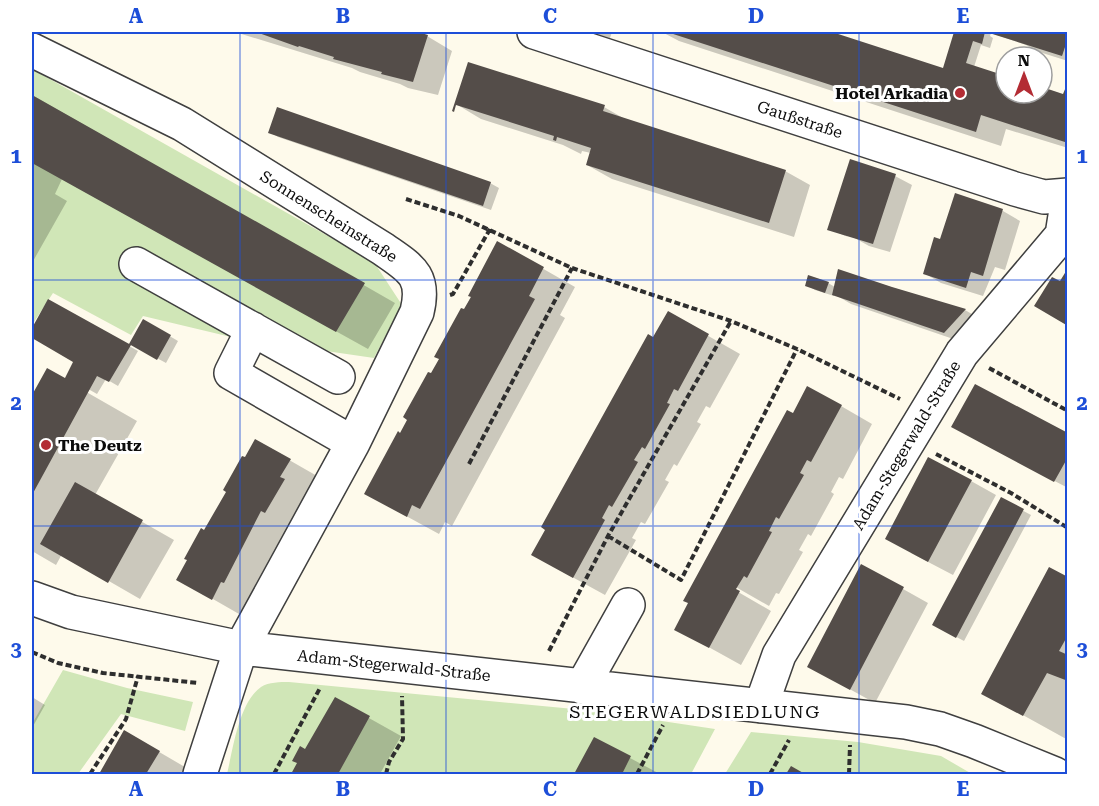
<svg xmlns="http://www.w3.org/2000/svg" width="1099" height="806" font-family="'Roboto Serif',serif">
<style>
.green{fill:#d0e6b7}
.shadow{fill:#0003}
.building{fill:#544d49}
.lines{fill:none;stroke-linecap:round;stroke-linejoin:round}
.minor-casing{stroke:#3f3f3f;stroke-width:36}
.path{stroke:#2e2e2e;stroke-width:4;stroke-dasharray:6 3;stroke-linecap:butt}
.minor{stroke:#fff;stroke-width:33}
.grid{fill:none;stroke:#1d4ed8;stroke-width:1.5;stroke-opacity:0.55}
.poi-dot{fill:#b32c34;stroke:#fff;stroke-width:2}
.labels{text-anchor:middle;stroke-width:6;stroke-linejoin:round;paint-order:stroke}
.poi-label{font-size:16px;font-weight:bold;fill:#0c0c0c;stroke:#fff;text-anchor:end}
.street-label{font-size:16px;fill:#0c0c0c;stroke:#fff}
.neighbourhood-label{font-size:18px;letter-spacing:1.5px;fill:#0c0c0c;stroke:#fff}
.neatline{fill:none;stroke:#1d4ed8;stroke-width:2}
.grid-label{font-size:20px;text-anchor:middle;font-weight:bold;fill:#1d4ed8}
</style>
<rect width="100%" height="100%" fill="#fefaeb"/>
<path class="green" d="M32,69L374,262L402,305L374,358L231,337L143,316L131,335L53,293L32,325Z
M63,670L127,688L193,702L185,731L121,714L78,774H32V724Z
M289,682L595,711L715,729L691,774H227C233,749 239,702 261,687C269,682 280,682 289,682Z
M751,732L858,742L941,756L972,774H725Z"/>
<path class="shadow" d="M235,32H412L427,36L452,51L438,95L408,88L400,84L360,72L352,68Z
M591,32H612L610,38Z
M662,32H829L944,70L955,32H1062L1068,33V61L1036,51L1026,45L991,33L990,36L993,38L990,48L981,45L974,67L1006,77V93H1042V89L1068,97V148L1006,129L1001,146L679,41Z
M32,95L395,303L368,349L62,179L55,194L67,201L32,263Z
M456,104L604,107L630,122L785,171L810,185L794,237L612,179L587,165L591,153L582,151L581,154L563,145L481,119Z
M270,132L490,183L499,188L491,210L278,137Z
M895,176L912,185L890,252L869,246L844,232L843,234L848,237L829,229Z
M956,195L1003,211L1020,221L1005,270L995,267L983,296L941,283L924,273L941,241Z
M498,243L575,287L560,315L565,318L452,526L445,522L439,534L397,511L401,435Z
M839,271L965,310L982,320L962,342L851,304L834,294V296L815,290L807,285L828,283L835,287Z
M49,301L138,351L118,386L106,379L97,394L67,377L75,362L32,337V331Z
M668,313L740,354L710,408L706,406L697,422L701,424L677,466L674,464L665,480L669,482L645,524L641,522L632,538L636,540L605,595L565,573L654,339Z
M144,321L178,341L166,363L131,344Z
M48,370L137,421L95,495L174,540L140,599L62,554L56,565L32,551V398Z
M841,406L872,424L843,479L839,477L831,492L834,494L811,536L808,534L799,550L803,552L779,594L776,593L769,606L734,586L733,589L771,611L741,665L676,629L793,415Z
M1068,435V488L978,441Z
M256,441L331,484L253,622L178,579Z
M971,481L996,495L953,575L911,553Z
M1001,499L1031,515L964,641L934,625Z
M862,566L928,603L875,703L833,680Z
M1068,579V740L983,693Z
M32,697L45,705L32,728Z
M335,699L401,736L380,774H292Z
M125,732L190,770L188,774H101Z
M595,739L630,758L660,774H576Z"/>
<path class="building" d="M256,32H418L428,35L413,82L381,74L382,72L333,59L334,57L299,46L298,47Z
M667,32H832L943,68L954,32H985L982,44L973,41L966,63L1006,76V93H1042V87L1063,94L1068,82V143L981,115L976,132Z
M986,32H1068V38L1062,56Z
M468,62L605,105L603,111L786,170L769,223L586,165L591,148L557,137L556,141L553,140L554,136L456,105L454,112L452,111Z
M32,95L365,283L336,332L32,163Z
M277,107L491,182L483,206L268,133Z
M850,159L896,174L873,244L827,230Z
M955,193L1003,209L983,276L971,272L966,288L923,274L934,237L940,239Z
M497,241L544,267L529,296L535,299L420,509L412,505L407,517L364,494L398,431L400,433L407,420L403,417L428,372L431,373L439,359L434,357L461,308L464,309L471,297L468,296Z
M1068,268V326L1034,306L1052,277L1060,281Z
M838,269L892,287L966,309L944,333L832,295Z
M808,275L829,282L825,293L805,286Z
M48,299L131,345L109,382L97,376L32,495V395L47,368L65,378L73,362L32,338V328Z
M668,311L709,334L678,391L674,389L667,403L670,404L645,449L642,447L634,460L638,462L612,507L609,505L602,518L605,520L573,578L531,555L545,530L541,527L648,334L653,337Z
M143,319L171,335L157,360L129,344Z
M975,384L1068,433V457L1054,482L951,427Z
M807,386L842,405L811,462L807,460L800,473L804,475L779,519L776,517L769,531L772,532L747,578L744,576L736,589L740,591L709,648L674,630L688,603L683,601L787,410L793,413Z
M255,439L291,459L280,477L285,479L265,513L261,511L224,583L221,582L212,600L176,580L187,560L184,559L201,528L204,530L226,492L223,490L242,456L245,457Z
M928,457L972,480L928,562L885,539Z
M75,482L143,520L108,583L40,544Z
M1001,497L1024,509L956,638L932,625Z
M861,564L904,587L850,690L807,667Z
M1049,567L1068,577V635L1059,651L1068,655V681L1047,673L1023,716L981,694Z
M335,697L370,716L338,774H291L297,763L292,761L300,746L305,749Z
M124,730L160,751L146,774H99Z
M594,737L631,756L622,774H574Z
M791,766L805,774H786Z"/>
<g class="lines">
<defs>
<path id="minor" d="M534,32L1015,189L1044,197L1068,195
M32,50L182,124L383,249C410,268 426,275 417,312L353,443L241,648L200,774
M136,264L338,377
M253,329L231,373L353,443
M32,598L71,612L241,648L906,722L940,729L974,741L1055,774
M582,687L628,605
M761,706L779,655L962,353L1062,235L1068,197"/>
</defs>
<use href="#minor" class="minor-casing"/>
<path class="path" d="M406,199L459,216L572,268L731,321L797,349L900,399
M450,295L453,294L490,229
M989,368L1068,411
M936,454L1011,493L1068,528
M469,464L572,268
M608,536L681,580L797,349
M549,651L608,536L731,321
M32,652L58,663L103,673L198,683
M90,774L126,719L138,676
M274,774L320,688
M386,774L389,762L403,739L402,696
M637,774L663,725
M770,774L789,740
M849,774L850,745"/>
<use href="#minor" class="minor"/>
</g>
<path class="grid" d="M240,32V774M446,32V774M653,32V774M859,32V774M32,280H1068M32,526H1068"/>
<g class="poi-dot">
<circle cx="960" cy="93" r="6"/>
<circle cx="46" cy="445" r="6"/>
</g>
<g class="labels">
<g class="poi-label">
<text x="948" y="99">Hotel Arkadia</text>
<text x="58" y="451" text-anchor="start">The Deutz</text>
</g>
<g class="street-label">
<text transform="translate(800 119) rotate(18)" y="6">Gaußstraße</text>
<text transform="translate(329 216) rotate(32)" y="6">Sonnenscheinstraße</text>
<text transform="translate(906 445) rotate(-59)" y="6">Adam-Stegerwald-Straße</text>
<text transform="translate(394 665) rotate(6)" y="6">Adam-Stegerwald-Straße</text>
</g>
<g class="neighbourhood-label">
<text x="695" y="718">STEGERWALDSIEDLUNG</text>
</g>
</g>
<rect width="1099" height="806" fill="none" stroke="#ffffff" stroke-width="66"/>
<g transform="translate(1024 75)"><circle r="28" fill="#ffffff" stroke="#9e9e9e" stroke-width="1.5"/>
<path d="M0-4.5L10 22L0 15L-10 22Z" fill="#b32c34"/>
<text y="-9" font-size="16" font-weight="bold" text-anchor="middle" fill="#0c0c0c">N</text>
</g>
<rect x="33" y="33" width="1033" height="740" class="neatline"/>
<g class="grid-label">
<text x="136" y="23">A</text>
<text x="343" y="23">B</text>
<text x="550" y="23">C</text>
<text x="756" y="23">D</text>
<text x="963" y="23">E</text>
<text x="16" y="163">1</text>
<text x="1082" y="163">1</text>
<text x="16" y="410">2</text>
<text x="1082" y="410">2</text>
<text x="16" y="656">3</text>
<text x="1082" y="656">3</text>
<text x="136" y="796">A</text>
<text x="343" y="796">B</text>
<text x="550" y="796">C</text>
<text x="756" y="796">D</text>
<text x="963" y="796">E</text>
</g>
</svg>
